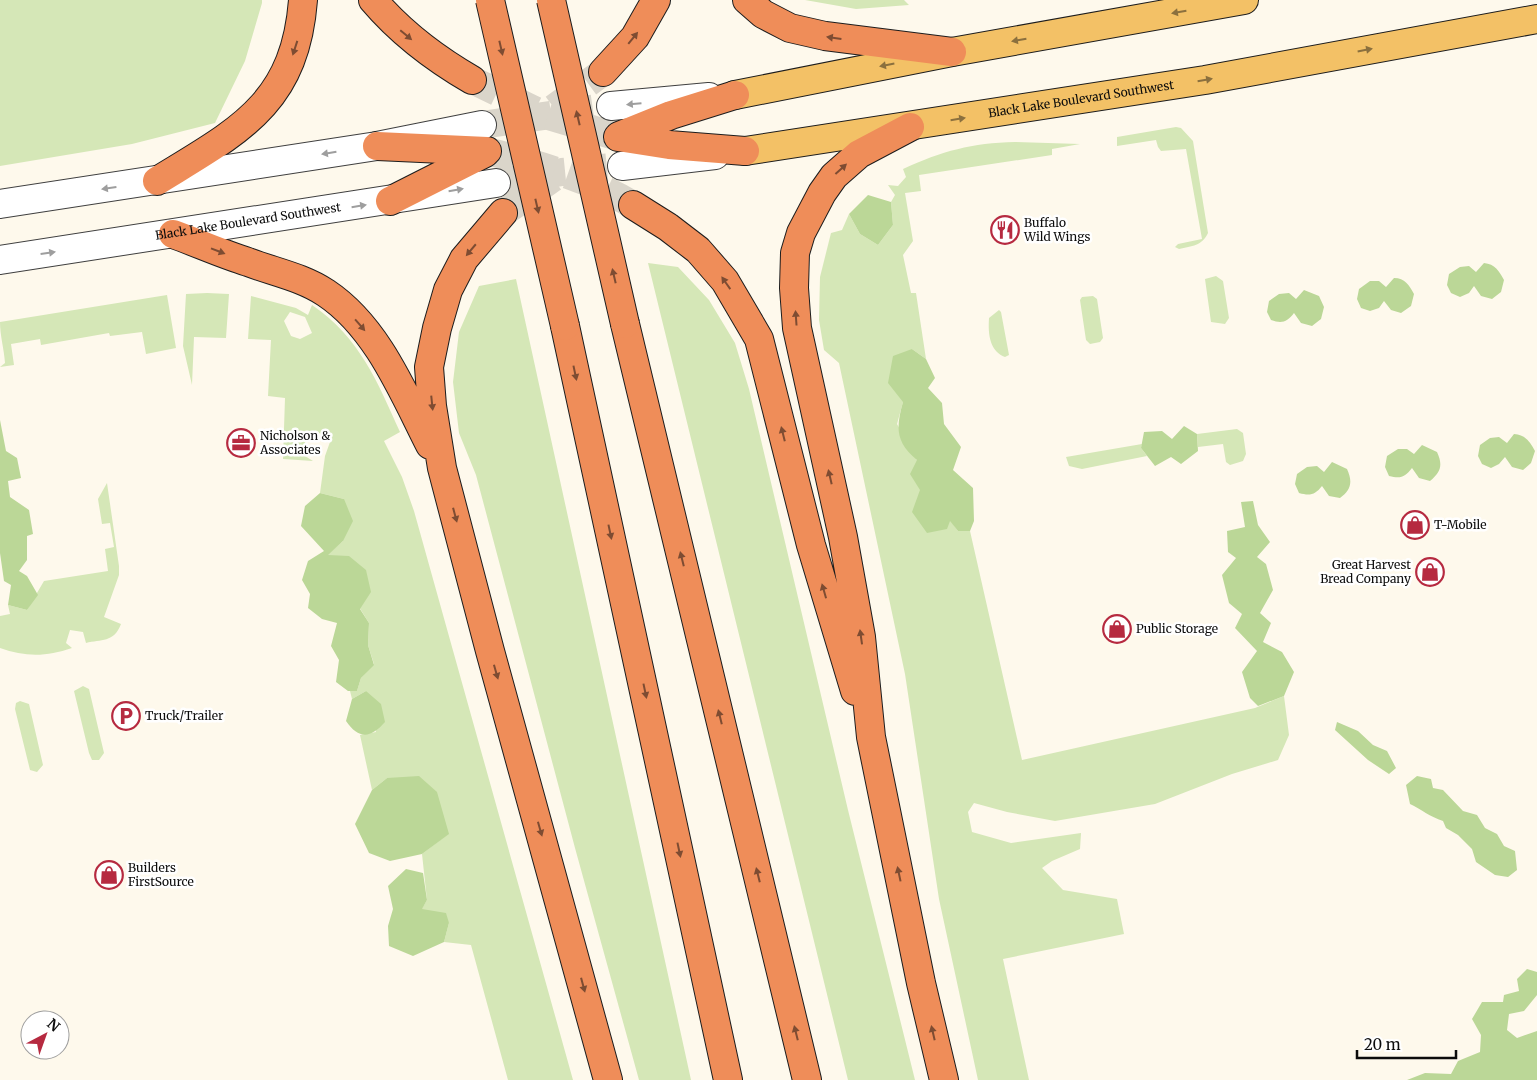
<svg xmlns="http://www.w3.org/2000/svg" width="1537" height="1080" font-family="Merriweather,serif">
<style>
.green{fill:#d5e7b7;fill-rule:evenodd}
.forest{fill:#bbd797}
.lines{fill:none;stroke-linecap:round;stroke-linejoin:round}
.minor-tunnel{stroke:#dad5ca;stroke-width:28;stroke-dasharray:28 14;stroke-linecap:butt}
.highway-tunnel{stroke:#dad5ca;stroke-width:28;stroke-dasharray:28 14;stroke-linecap:butt}
.minor-casing{stroke:#3f3f3f;stroke-width:30}
.major-casing{stroke:#1d1d1d;stroke-width:30}
.highway-casing{stroke:#1d1d1d;stroke-width:30}
.minor{stroke:#fff;stroke-width:28}
.major{stroke:#f3c166;stroke-width:28}
.highway{stroke:#ef8d59;stroke-width:28}
.highway-bridge-casing{stroke:#1d1d1d;stroke-width:30;stroke-linecap:butt}
.highway-bridge{stroke:#ef8d59;stroke-width:28}
.oneway{fill:#8b703e}
.oneway2{fill:#7e4c32}
.oneway3{fill:#9e9e9e}
.labels{text-anchor:middle;stroke-width:5;stroke-linejoin:round;paint-order:stroke}
.street-label{font-size:12px;fill:#0c0c0c;stroke:#fff}
.poi-label{font-size:12px;fill:#0c0c0c;stroke:#fff;text-anchor:start}
</style>
<rect width="100%" height="100%" fill="#fef9ec"/>
<path class="green" d="M0,0H262V3L245,61L215,123L132,144L0,166Z
M805,0H904L909,5L856,9Z
M1176,127L1181,128L1193,141L1208,233C1202,246 1192,246 1179,249L1175,247L1178,244L1202,239L1186,149L1161,151L1158,147L1156,140L1117,146V137Z
M1015,142L1080,144L1052,149V155L919,175L921,191L905,193L913,241L903,255L911,293H916L926,359L912,349L903,402L897,424L950,520L958,531H970L1022,760L1255,708L1284,696L1289,735L1278,760L1232,774L1155,804L1055,821L1007,812L974,803L968,812L972,832L1011,843L1081,833L1080,849L1052,861L1042,868L1063,890L1117,899L1124,934L1003,959L1029,1080H978L939,899L905,674L839,363L824,350L819,320L820,277L831,233L842,230L849,214L860,234L878,245L893,225L891,202L895,195L888,185L898,186L906,177L903,169C942,151 972,143 1015,142Z
M648,263L678,267L709,300L735,343L749,389L848,810L915,1080H848Z
M1216,276L1223,281L1229,318L1225,324L1211,322L1205,279Z
M516,279L691,1080H639L575,848L476,475L459,433L453,382L459,332L479,286Z
M207,293L229,294L226,338L194,337L192,385L183,346L186,294Z
M167,295L176,348L146,354L142,332L110,336L109,333L41,345L40,339L11,344L14,365L0,367L5,363C4,348 0,336 0,322Z
M251,296L296,308L308,315L312,305C360,338 377,381 400,432L384,441L402,477L414,511L573,1080H508L471,945L444,942L449,923L421,910L427,900L422,854L448,834L387,778L372,790L360,735L376,732L366,691L352,699L350,691H357L361,678L374,664L368,645L369,623L327,555L343,541L344,499L320,493L325,456L330,442L320,433L305,439V456L313,461L283,459L285,398L268,396L271,340L248,339ZM290,312L305,317L312,333L300,339L291,336L284,321Z
M1093,296L1097,299L1103,338L1100,342L1090,344L1086,340L1080,300L1082,297Z
M999,310L1001,312L1009,355L1005,357C989,351 988,333 989,318Z
M1237,429L1243,433L1246,454L1243,461L1230,465L1226,462L1223,444L1198,447L1197,434Z
M1142,444L1141,448L1147,456L1082,469L1069,466L1066,457Z
M107,483L119,566V575L104,617L121,624C114,643 101,639 86,643L83,632L70,630L66,643L72,648C46,657 25,657 0,648V616L10,614L8,605L27,610L44,581L108,571L105,549L114,547L110,523L102,524L98,499Z
M83,686L89,689L104,753L99,760H92L89,753L74,691Z
M20,701L29,704L43,765L37,772L30,770L15,709L16,703Z"/>
<path class="forest" d="M868,195L891,202L893,225L878,245L860,234L849,214Z
M1484,263C1495,264 1499,271 1504,280L1501,292L1492,299L1481,296L1474,286L1469,293L1460,297L1451,293L1447,285L1449,274L1460,267L1469,266L1476,272Z
M1394,278C1405,278 1409,285 1414,294L1411,306L1401,313L1391,310L1384,301L1379,308L1370,311L1361,308L1357,299L1359,289L1370,281H1379L1386,287Z
M1304,290L1319,296L1324,307L1321,319L1312,326L1301,323L1294,313C1287,322 1282,324 1271,320L1267,312L1269,301L1279,294L1289,293L1296,299Z
M912,349L926,359L935,378L928,388L942,403L944,424L961,447L953,470L973,488L974,521L970,531H958L950,521L947,529L927,533L912,512L920,490L910,474L917,460C895,442 896,427 903,402L888,383L893,356Z
M0,420L6,451L17,458L21,478L8,481L10,497L29,510L33,534L27,536V560L19,571L27,576L38,595L27,610L8,605L11,585L4,581L0,553Z
M1184,426L1197,434L1198,451L1181,464L1171,457L1155,466L1141,448L1144,432L1162,431L1172,439Z
M1514,434C1526,435 1530,442 1535,451L1531,463L1523,470L1512,467L1505,457L1499,464L1491,468L1482,464L1478,456L1480,445L1490,438L1499,437L1507,443Z
M1422,445L1437,452C1443,465 1441,472 1430,481L1419,478L1412,468C1405,477 1401,479 1389,476L1385,467L1387,456L1398,449H1407L1414,454Z
M1332,462L1347,469C1353,482 1351,490 1340,498L1329,496L1322,486C1315,495 1310,496 1299,493L1295,484L1297,474L1307,467L1317,466L1324,472Z
M320,493L344,499L353,521L343,541L328,555L349,556L366,570L371,592L360,609L369,623L368,645L374,665L361,678L357,691H348L336,682L339,660L331,646L337,623L322,619L308,608L310,594L302,580L308,561L324,551L301,526L305,506Z
M1253,501L1258,525L1270,542L1257,557L1266,564L1273,590L1260,613L1271,623L1263,642L1282,652L1294,672L1284,696L1258,706L1250,698L1242,672L1257,651L1235,628L1242,614L1229,603L1222,575L1236,558L1228,552L1227,531L1245,527L1241,502Z
M366,691L381,704L385,722C371,738 359,740 346,721L352,699Z
M1337,722L1358,731L1373,745L1387,751L1396,768L1389,774L1368,760L1335,730Z
M419,776L437,792L449,834L422,854L390,861L369,853L355,824L372,790L387,778Z
M1417,776L1431,779L1433,788L1443,790L1463,811L1477,815L1485,828L1497,834L1504,846L1515,851L1517,870L1508,877L1495,875L1476,862L1472,849L1458,835L1446,828L1443,821C1430,817 1421,809 1410,804L1406,785Z
M406,869L423,873L427,900L422,909L446,913L449,923L444,942L413,956L389,946L388,926L393,909L388,886Z
M1527,969L1537,972V995L1524,1011L1509,1014L1507,1030L1517,1038L1537,1031V1080H1407L1425,1073L1451,1074L1458,1061L1480,1052L1481,1035L1472,1019L1482,1002H1503L1504,995L1519,991L1517,979Z"/>
<g class="lines">
<path class="minor-tunnel" d="M482,125L611,106
M496,183L562,172L622,166"/>
<path class="highway-tunnel" d="M472,80L545,115L618,137
M554,108L603,72
M487,151C537,164 588,178 633,205
M503,213L553,178"/>
<defs>
<g id="minor">
<path d="M611,106L709,97"/>
<path d="M622,166L715,155"/>
<path d="M0,204L377,146L482,125"/>
<path id="s1" d="M0,260L496,183"/>
</g>
<g id="major">
<path d="M735,95L952,52L1244,0"/>
<path id="s2" d="M745,151L1205,80L1537,19"/>
</g>
<path id="highway" d="M373,0C401,33 434,58 472,80
M747,0L763,14L790,28L825,36L952,52
M603,72L635,37L656,0
M910,127L859,154L834,176L822,193L801,233L795,253L794,288L797,328L843,537L861,637L871,737L921,983L944,1080
M619,136L671,115L735,95
M618,137L669,145L745,151
M377,146L487,151
M157,181C238,131 295,105 303,0
M390,201L485,153
M633,205L668,227L698,250L725,281L759,339L811,545L855,691
M503,213L464,259L448,290L437,328L429,367L432,406L442,468L490,651L608,1080
M173,234C198,243 222,254 248,262C274,272 302,277 326,293C377,327 403,392 430,445
M625,324L807,1080
M565,326L728,1080"/>
</defs>
<use href="#minor" class="minor-casing"/>
<use href="#major" class="major-casing"/>
<use href="#highway" class="highway-casing"/>
<use href="#minor" class="minor"/>
<use href="#major" class="major"/>
<use href="#highway" class="highway"/>
<defs>
<path id="highway-bridge" d="M490,0L565,326
M551,0L625,324"/>
</defs>
<use href="#highway-bridge" class="highway-bridge-casing"/>
<use href="#highway-bridge" class="highway-bridge"/>
</g>
<defs><path id="oneway-solid" d="M-6-.8H1V-3.2L6.5 0L1 3.2V.8H-6Z" transform="scale(1.25)"/></defs>
<g class="oneway">
<use href="#oneway-solid" transform="translate(1179 12) rotate(170)"/>
<use href="#oneway-solid" transform="translate(1019 40) rotate(170)"/>
<use href="#oneway-solid" transform="translate(1365 50) rotate(-11)"/>
<use href="#oneway-solid" transform="translate(887 65) rotate(169)"/>
<use href="#oneway-solid" transform="translate(1205 80) rotate(-10)"/>
<use href="#oneway-solid" transform="translate(958 119) rotate(-9)"/>
</g>
<g class="oneway2">
<use href="#oneway-solid" transform="translate(406 35) rotate(40)"/>
<use href="#oneway-solid" transform="translate(633 38) rotate(-51)"/>
<use href="#oneway-solid" transform="translate(834 38) rotate(-172)"/>
<use href="#oneway-solid" transform="translate(295 48) rotate(108)"/>
<use href="#oneway-solid" transform="translate(501 48) rotate(77)"/>
<use href="#oneway-solid" transform="translate(578 118) rotate(-103)"/>
<use href="#oneway-solid" transform="translate(841 169) rotate(-42)"/>
<use href="#oneway-solid" transform="translate(537 206) rotate(77)"/>
<use href="#oneway-solid" transform="translate(471 250) rotate(130)"/>
<use href="#oneway-solid" transform="translate(218 251) rotate(21)"/>
<use href="#oneway-solid" transform="translate(614 276) rotate(-103)"/>
<use href="#oneway-solid" transform="translate(726 283) rotate(-125)"/>
<use href="#oneway-solid" transform="translate(796 318) rotate(-94)"/>
<use href="#oneway-solid" transform="translate(360 325) rotate(49)"/>
<use href="#oneway-solid" transform="translate(575 373) rotate(78)"/>
<use href="#oneway-solid" transform="translate(432 403) rotate(84)"/>
<use href="#oneway-solid" transform="translate(783 434) rotate(-104)"/>
<use href="#oneway-solid" transform="translate(830 477) rotate(-103)"/>
<use href="#oneway-solid" transform="translate(455 515) rotate(75)"/>
<use href="#oneway-solid" transform="translate(610 532) rotate(78)"/>
<use href="#oneway-solid" transform="translate(682 559) rotate(-104)"/>
<use href="#oneway-solid" transform="translate(824 591) rotate(-106)"/>
<use href="#oneway-solid" transform="translate(861 637) rotate(-98)"/>
<use href="#oneway-solid" transform="translate(496 672) rotate(74)"/>
<use href="#oneway-solid" transform="translate(645 691) rotate(78)"/>
<use href="#oneway-solid" transform="translate(720 717) rotate(-104)"/>
<use href="#oneway-solid" transform="translate(540 829) rotate(74)"/>
<use href="#oneway-solid" transform="translate(679 850) rotate(78)"/>
<use href="#oneway-solid" transform="translate(899 874) rotate(-102)"/>
<use href="#oneway-solid" transform="translate(758 875) rotate(-104)"/>
<use href="#oneway-solid" transform="translate(583 985) rotate(75)"/>
<use href="#oneway-solid" transform="translate(796 1033) rotate(-104)"/>
<use href="#oneway-solid" transform="translate(933 1033) rotate(-103)"/>
</g>
<g class="oneway3">
<use href="#oneway-solid" transform="translate(634 104) rotate(175)"/>
<use href="#oneway-solid" transform="translate(329 153) rotate(171)"/>
<use href="#oneway-solid" transform="translate(109 188) rotate(172)"/>
<use href="#oneway-solid" transform="translate(456 190) rotate(-10)"/>
<use href="#oneway-solid" transform="translate(359 206) rotate(-9)"/>
<use href="#oneway-solid" transform="translate(48 253) rotate(-8)"/>
</g>
<defs>
<symbol id="restaurant-ring" viewBox="-11 -11 22 22"><circle r="9.5" fill="#fff" stroke="#b62a40" stroke-width="1.5"/><path d="M-5-6h1v4h1v-4h1v4h1v-4h1v5L-1.5 .5V6h-2V.5L-5-1ZM5-6V6H3V1.5H1.5Q1.5-4 5-6Z" fill="#b62a40"/></symbol>
<symbol id="office-ring" viewBox="-11 -11 22 22"><circle r="9.5" fill="#fff" stroke="#b62a40" stroke-width="1.5"/><path d="M-6-3h4V-5.5h4V-3h4V5H-6ZM-1-4.5V-3h2v-1.5ZM-6 0V1H6V0Z" fill="#b62a40"/></symbol>
<symbol id="shop-ring" viewBox="-11 -11 22 22"><circle r="9.5" fill="#fff" stroke="#b62a40" stroke-width="1.5"/><path d="M-5-2.5h2.3a2.7 3.5 0 0 1 5.4 0H5L5.5 6h-11ZM-1.5-2.5h3a1.5 2.3 0 0 0-3 0Z" fill="#b62a40"/></symbol>
<symbol id="parking-ring" viewBox="-11 -11 22 22"><circle r="9.5" fill="#fff" stroke="#b62a40" stroke-width="1.5"/><path d="M-3.5-5.5H1a3.5 3.5 0 0 1 0 7H-1V5.5H-3.5ZM-1-3.4V-.6H.8a1.4 1.4 0 0 0 0-2.8Z" fill="#b62a40"/></symbol>
</defs>
<g fill-rule="evenodd">
<use href="#restaurant-ring" x="989" y="214" width="32" height="32"/>
<use href="#office-ring" x="225" y="427" width="32" height="32"/>
<use href="#shop-ring" x="1399" y="509" width="32" height="32"/>
<use href="#shop-ring" x="1414" y="556" width="32" height="32"/>
<use href="#shop-ring" x="1101" y="613" width="32" height="32"/>
<use href="#parking-ring" x="110" y="700" width="32" height="32"/>
<use href="#shop-ring" x="93" y="859" width="32" height="32"/>
</g>
<g class="labels">
<g class="street-label">
<text dy="4" stroke="none"><textPath href="#s2" startOffset="340">Black Lake Boulevard Southwest</textPath></text>
<text dy="4" stroke="none"><textPath href="#s1" startOffset="251">Black Lake Boulevard Southwest</textPath></text>
</g>
<g class="poi-label">
<text x="1024" y="227">Buffalo<tspan x="1024" dy="14">Wild Wings</tspan></text>
<text x="260" y="440">Nicholson &amp;<tspan x="260" dy="14">Associates</tspan></text>
<text x="1434" y="529">T-Mobile</text>
<text x="1411" y="569" text-anchor="end">Great Harvest<tspan x="1411" dy="14">Bread Company</tspan></text>
<text x="1136" y="633">Public Storage</text>
<text x="145" y="720">Truck/Trailer</text>
<text x="128" y="872">Builders<tspan x="128" dy="14">FirstSource</tspan></text>
</g>
</g>
<g transform="translate(45 1035) rotate(41)"><circle r="24" fill="#ffffff" stroke="#9e9e9e"/>
<path d="M0-4L9 19L0 12L-9 19Z" fill="#b62a40"/>
<text y="-8" font-size="14" font-weight="bold" text-anchor="middle" fill="#0c0c0c">N</text>
</g>
<path d="M1357 1050v8h99v-8" fill="none" stroke="#0c0c0c" stroke-width="2.5"/>
<text x="1364" y="1050" font-size="15" fill="#0c0c0c" stroke="#ffffff" stroke-width="4" paint-order="stroke">20 m</text>
</svg>
